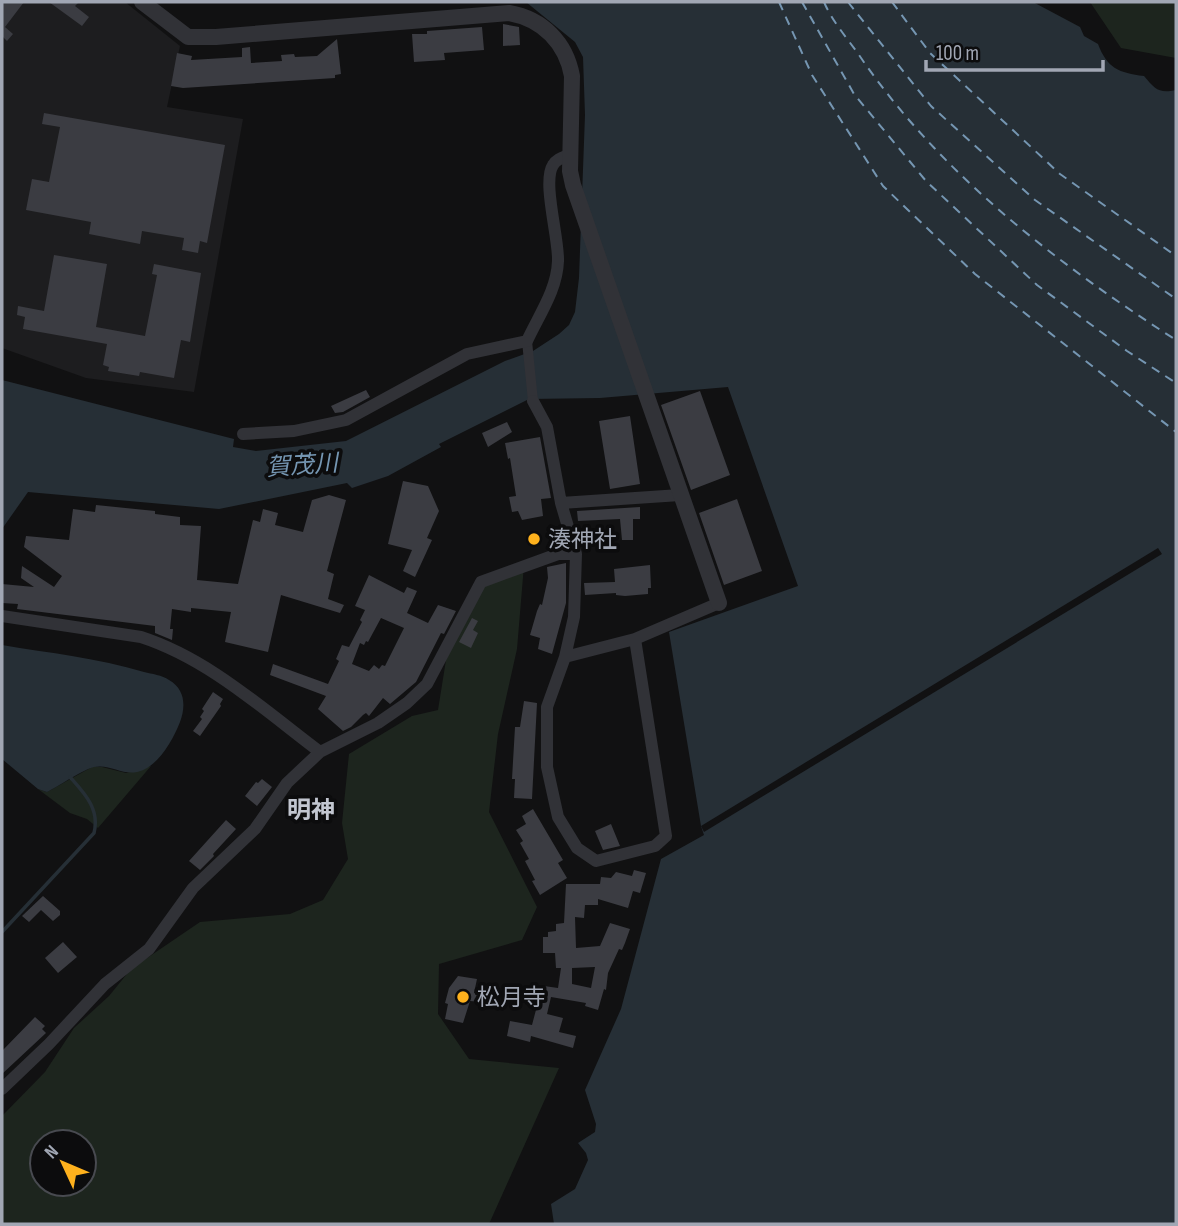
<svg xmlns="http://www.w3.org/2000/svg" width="1178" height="1226" font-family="'Sofia Sans Condensed','Noto Sans JP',sans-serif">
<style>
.built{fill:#1d1d1f}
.green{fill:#1d251e;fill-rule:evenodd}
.water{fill:#262f36}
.pier{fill:#111112}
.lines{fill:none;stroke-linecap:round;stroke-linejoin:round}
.stream{stroke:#262f36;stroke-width:3.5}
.ferry{stroke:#7596b2;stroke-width:2;stroke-dasharray:9 7;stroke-linecap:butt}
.building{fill:#3b3c42;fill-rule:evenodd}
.pedestrian{stroke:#313237;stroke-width:10}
.minor{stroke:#313237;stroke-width:12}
.tertiary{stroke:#313237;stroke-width:16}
.poi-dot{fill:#feb11d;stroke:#0c0c0d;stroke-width:2.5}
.labels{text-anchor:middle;stroke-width:7;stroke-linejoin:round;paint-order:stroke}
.poi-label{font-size:23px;fill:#a1a7b4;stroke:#0c0c0d;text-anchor:start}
.water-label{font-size:24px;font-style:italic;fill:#7596b2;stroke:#0c0c0d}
.neighbourhood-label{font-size:24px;font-weight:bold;fill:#c2c6d0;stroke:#0c0c0d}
</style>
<rect width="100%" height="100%" fill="#111112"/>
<path class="built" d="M2,2H125L180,46L167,107L243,119L194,392L86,378L2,348Z"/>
<path class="green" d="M1090,2H1176V58L1121,48Z
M524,565L517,649L498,734L489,812L537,907L522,940L439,964L438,1014L469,1059L559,1068L489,1224H2V1116L45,1072L74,1028L109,996L131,969L200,922L290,914L323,900L348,859L342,823L349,754L412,716L438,710L446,660L482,586ZM42,1142H84V1184H42Z
M151,766L98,828L87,819L70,813L38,789L47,792L92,767H102L126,773Z"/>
<path class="water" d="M526,2H1033L1080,27L1084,36L1098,44C1107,68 1119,73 1144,76C1155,89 1159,94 1176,90V1224H554L551,1204L575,1189L588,1160L586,1153L578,1143L595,1132L596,1124L585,1090L621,1009L661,859L704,835L701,826L669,632L798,586L728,387L600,398L529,399L439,444L441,447L388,476L352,488L347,483L219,509L28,492L2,529V380L234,439L233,447L256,451L346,441L505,361L533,351L559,334L569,325L575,312L579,278L585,115L583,57L575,42Z
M2,645C49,653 98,658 144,672C152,674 162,675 169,680C185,689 186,706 180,722C174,737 164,756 150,766C128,782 114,763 94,767C86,768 57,787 47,792L38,789L2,759Z"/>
<path class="pier" d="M1158,548L1162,554L704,832L701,826Z"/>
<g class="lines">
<path class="stream" d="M2,932L94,833C100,809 85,794 70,777"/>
<path class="ferry" d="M779,2L812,75L883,186L975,274L1176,432
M802,2L854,94L926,181L1037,285L1127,351L1176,383
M824,2C832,21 847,38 859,55C940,174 1056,263 1176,340
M848,2L931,106L1035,200L1176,299
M892,2L930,53L1060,174L1176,256"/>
</g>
<path class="building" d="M2,2H24L5,27L13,34L7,41L2,36Z
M49,2H79L75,6L89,17L82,26Z
M503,24L519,27L520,45L503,46Z
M482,27L484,50L444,53L445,60L414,62L412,34H427V31Z
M337,39L341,74L335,75V78L183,88L171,86L177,53L192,56L191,60L242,57V48L250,47L251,63L282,61L281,55L294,54L295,57L317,56Z
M44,113L225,145L207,243L200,241L198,253L182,250L184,238L142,231L140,244L89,234L91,222L26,210L32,179L49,182L60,127L42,124Z
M54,255L107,264L96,327L145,336L157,275L152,274L154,264L201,273L190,342L181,340L174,378L140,372L139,376L108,371L109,367L103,365L107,344L23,329L25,317L17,315L18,306L44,311Z
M366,390L370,397L343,412L335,413L331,406Z
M700,391L730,475L691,490L661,405Z
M630,416L640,484L610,489L599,421Z
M507,422L512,432L488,447L482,433Z
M540,437L551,498L541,499L543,516L522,520L518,511L512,512L509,497L516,496L510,458L508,459L505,443Z
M403,481L428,486L439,511L427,538L432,540L415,577L403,571L412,550L388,544Z
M329,495L346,500L327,571L334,574L328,599L344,605L340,613L281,595L268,652L225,642L231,612L191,608V612L172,609L170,629H173L172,640L155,633V626L17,609L18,604L2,603V584L34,587L21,578L22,566L54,587L62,576L24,547L26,536L69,540L73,509L95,512L96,505L155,511V514L180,517V525L201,526L197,580L238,584L253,520L260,522L263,509L278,513L275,525L303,532L312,500Z
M737,499L762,571L724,585L699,513Z
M640,507V519H633V540H622L620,519L578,521L577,511Z
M566,563V603L552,654L538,649L540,638L530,635L537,611L540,604L542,605L548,578L547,567Z
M650,565L651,588H648V594L625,596L616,595V593L585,595L584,583L615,582L614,569Z
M369,575L404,593L407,587L417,591L407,613L428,623L438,605L456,611L444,634L441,633L416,682L390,704L383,698L369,716L366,713L363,715L351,727L343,731L318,709L326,696L270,675L273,664L328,684L339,661L336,659L342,645L349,647L362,622L360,620L365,610L355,606ZM381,618L404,628L385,666L382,665L379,669L374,665L369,671L352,664L360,643L364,645L366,641L368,642Z
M472,618L478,621L473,630L478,633L471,648L459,642Z
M213,692L223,699L220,704L221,706L200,736L193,731L202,719L200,717L204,711L202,709Z
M524,701L537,703L532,799L514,798L515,779H512L515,727H520Z
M262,779L272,787L257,806L245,796L256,782L258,783Z
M533,809L563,860L558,863L567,878L540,895L532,881L535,880L525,861L529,859L520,843L523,841L516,830L526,824L522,816Z
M226,820L236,829L213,854L214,856L200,870L189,861Z
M611,824L620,846L603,850L595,831Z
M634,870L646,873L640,893L633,891L628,908L598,899V905H585L584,918L575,917L576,948L600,946L610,923L630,929L625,943L622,950L619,949L608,973L606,990L604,989L598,1010L585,1006L586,1003L551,997L547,1014L563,1018L559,1032L576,1036L573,1048L531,1036L530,1042L507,1036L510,1021L532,1025L537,1006L533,1005L537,985L558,988L561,968H556L555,953H543V937H548V932L556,931V924L564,923L566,884H600L601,877L611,878L616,872L632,876ZM595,967L591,988L572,984V968Z
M43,896L60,911V915L53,921L41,910L29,922L22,916Z
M63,942L77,957L58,973L45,958Z
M458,976L477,979L474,993H482L481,1002L470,1001L463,1023L445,1019L448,1004L445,1003L449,988Z
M35,1017L45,1026L42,1029L46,1033L2,1074V1051Z"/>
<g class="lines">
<path class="pedestrian" d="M527,341L533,401"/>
<path class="minor" d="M533,401L547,427L561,503L576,554L574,617L565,657L547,707V767L558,817L577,848L596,861L655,846L666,836L635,639
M243,434L294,431L346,420L467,354L527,341C539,315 557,290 558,261C559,238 542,182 553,165C557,158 565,157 571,154
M561,503L680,495
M2,616L141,637C209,659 264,710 320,752
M565,657L635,639L719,603
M2,1089L49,1044L105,984L149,949L193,888L255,829L287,783L320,752L378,723L407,703L427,684L481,582L558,554H576"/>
<path class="tertiary" d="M142,2L188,37H216L509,13C543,19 566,43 572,76L570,171L573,185L719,603"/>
</g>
<g class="poi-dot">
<circle cx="534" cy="539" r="7"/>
<circle cx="463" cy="997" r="7"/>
</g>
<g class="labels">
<g class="poi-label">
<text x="548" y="547">湊神社</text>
<text x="477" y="1005">松月寺</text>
</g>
<g class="water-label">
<text transform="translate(302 465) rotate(-4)" y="8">賀茂川</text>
</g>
<g class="neighbourhood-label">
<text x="311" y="818">明神</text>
</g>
</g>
<rect width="1178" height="1226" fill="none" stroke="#a1a7b4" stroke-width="7"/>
<g transform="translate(63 1163) rotate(314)"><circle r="33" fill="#0c0c0d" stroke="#484a50" stroke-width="2"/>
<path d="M0-5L12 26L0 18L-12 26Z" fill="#feb11d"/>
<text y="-10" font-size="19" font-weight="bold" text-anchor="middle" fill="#a1a7b4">N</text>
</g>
<path d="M926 60v10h177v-10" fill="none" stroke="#a1a7b4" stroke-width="3.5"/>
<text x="936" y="60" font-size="21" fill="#a1a7b4" stroke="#0c0c0d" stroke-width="5" paint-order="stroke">100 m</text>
</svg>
